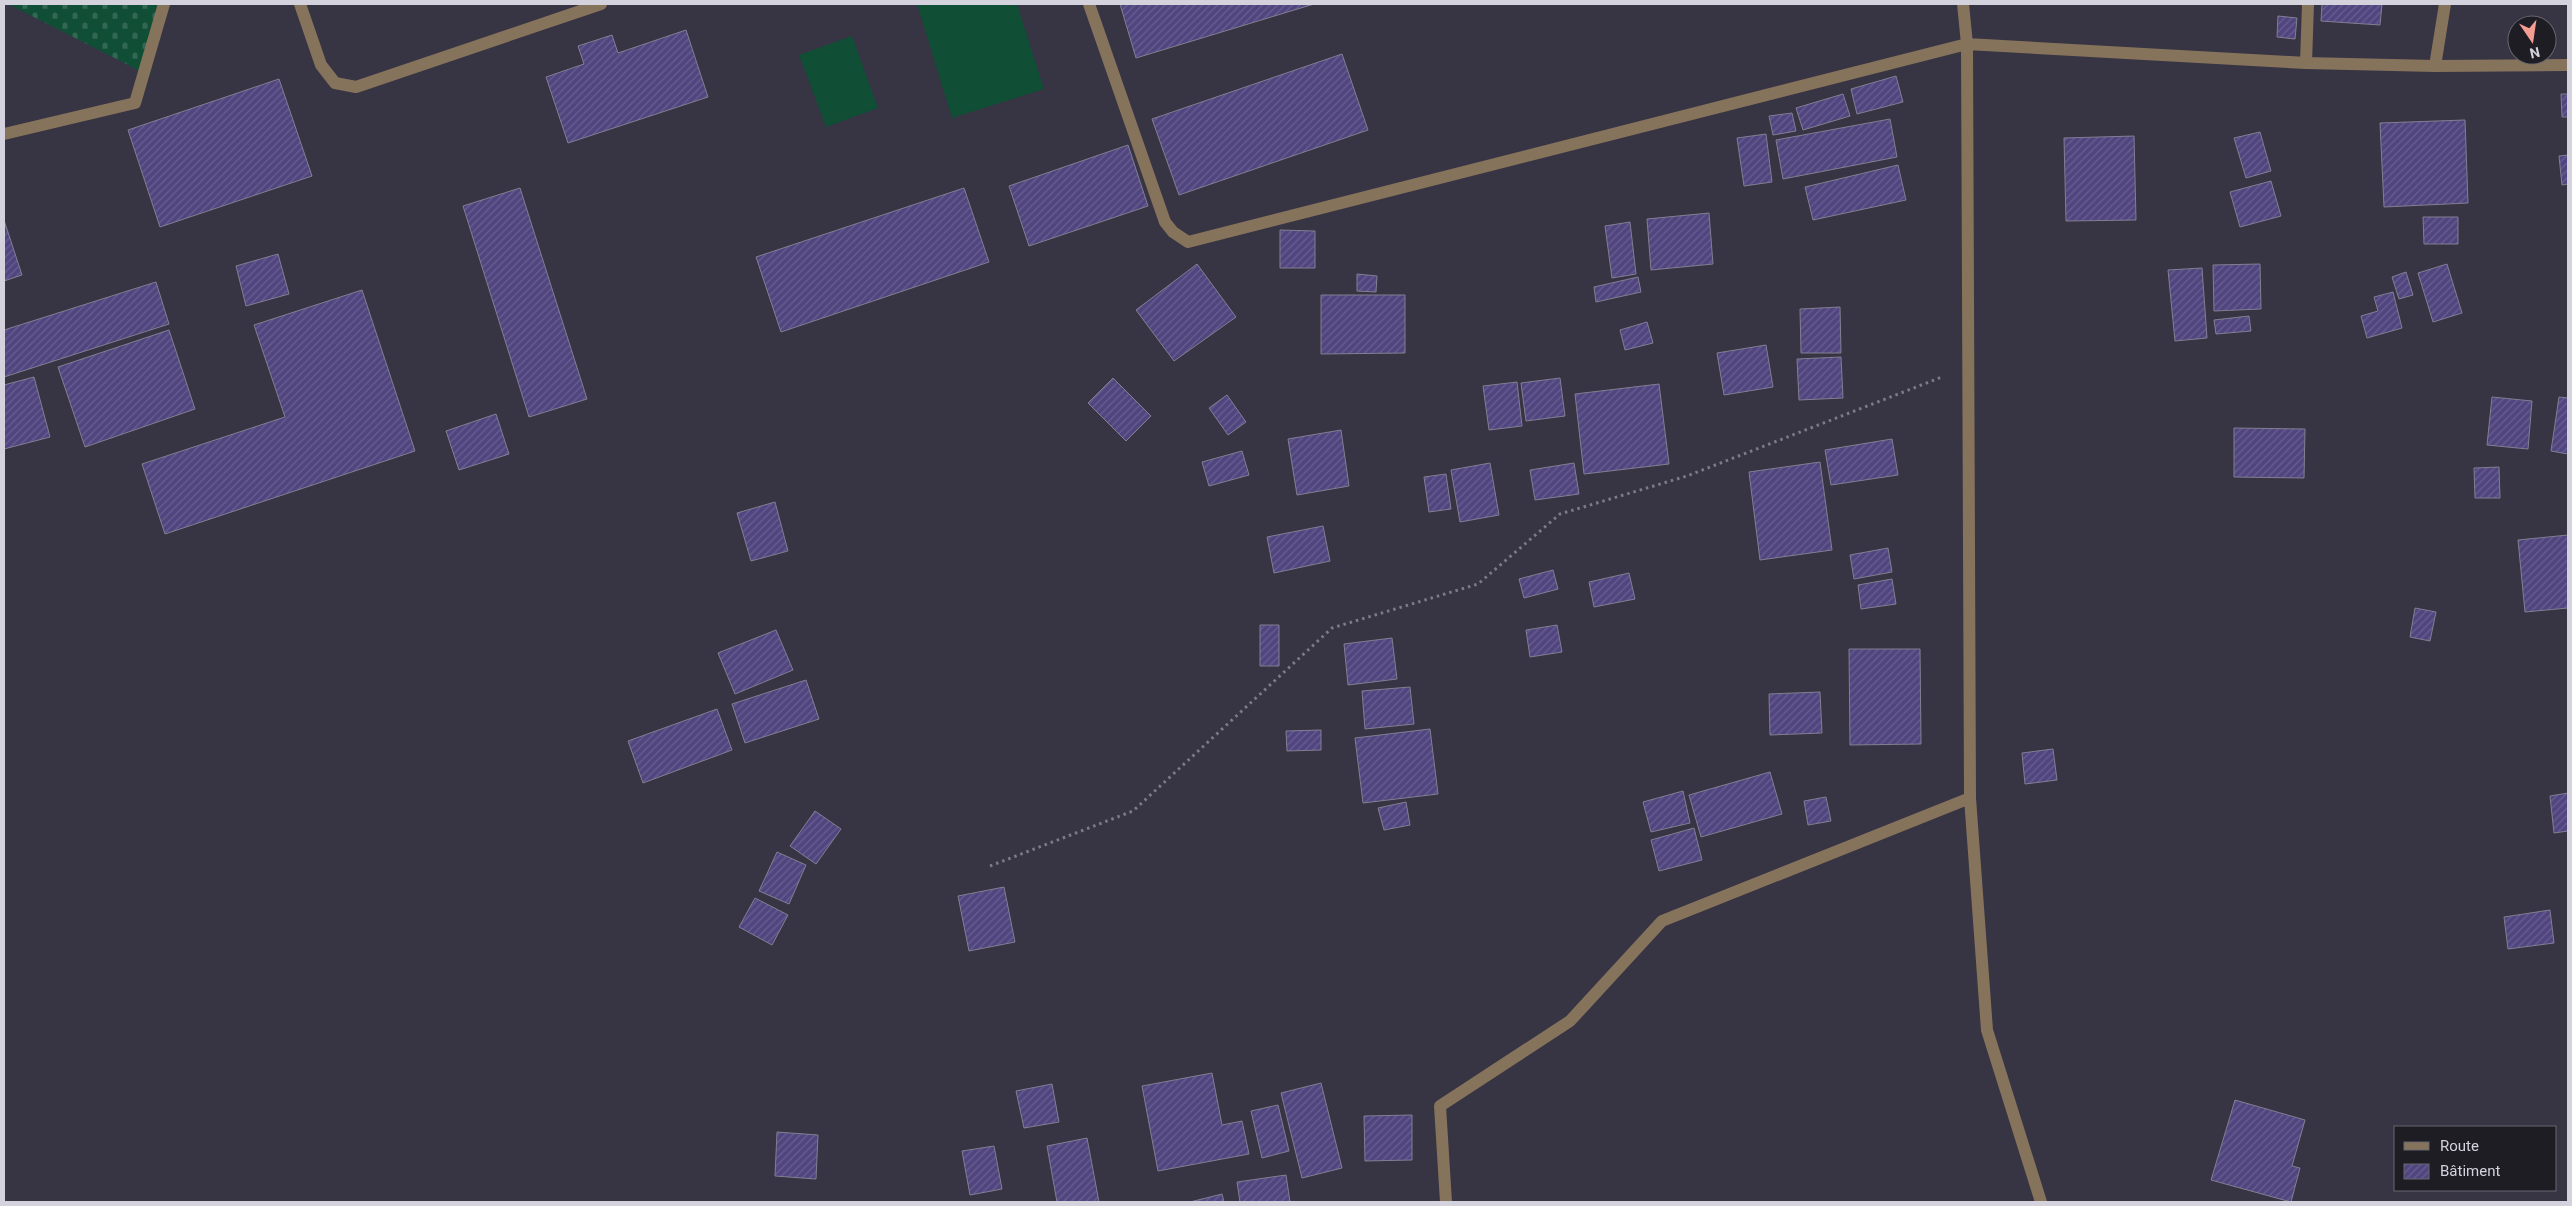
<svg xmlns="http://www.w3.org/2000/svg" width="2572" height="1206" font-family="Roboto,sans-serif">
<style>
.grass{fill:#104e36}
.cemetery{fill:url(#cemetery-stones)}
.building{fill:url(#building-hatch);stroke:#827f92}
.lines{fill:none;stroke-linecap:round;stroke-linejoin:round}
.path{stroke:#7d7b88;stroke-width:3;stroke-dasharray:2.5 4;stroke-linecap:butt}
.minor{stroke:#86735b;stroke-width:12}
</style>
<defs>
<pattern id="cemetery-stones" width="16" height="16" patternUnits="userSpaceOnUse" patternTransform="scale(1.25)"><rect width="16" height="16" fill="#104e36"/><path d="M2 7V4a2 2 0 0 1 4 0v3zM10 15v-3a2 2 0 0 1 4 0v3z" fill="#326753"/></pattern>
<pattern id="building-hatch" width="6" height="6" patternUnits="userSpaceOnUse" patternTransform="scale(1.25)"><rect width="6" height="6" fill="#51457f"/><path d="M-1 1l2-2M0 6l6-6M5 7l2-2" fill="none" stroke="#695f91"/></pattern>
</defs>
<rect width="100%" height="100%" fill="#373444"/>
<path class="grass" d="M917,4H1017L1044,89L952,118Z
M852,36L878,108L826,127L799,55Z"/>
<path class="cemetery" d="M8,4H165L150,76Z"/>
<path class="building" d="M1120,4H1314L1136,58Z
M2322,4H2382L2380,25L2321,21Z
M2278,16L2297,18L2295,39L2277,37Z
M686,30L708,97L568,143L546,77L584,64L578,46L612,35L618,53Z
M1342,54L1368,130L1179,195L1152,119Z
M1896,76L1903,102L1857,114L1851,89Z
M279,79L312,176L160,227L128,130Z
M1843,94L1850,116L1803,130L1796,108Z
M2561,94H2568V117H2562Z
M1792,113L1796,131L1773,135L1769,116Z
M1890,119L1897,157L1783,179L1776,140Z
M2465,120L2468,203L2384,207L2380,123Z
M2260,132L2271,171L2246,178L2234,138Z
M1766,134L1772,182L1744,186L1737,138Z
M2134,136L2136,220L2066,221L2064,138Z
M1128,145L1148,206L1029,246L1009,186Z
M2568,155V184L2562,185L2559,156Z
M1898,165L1906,200L1813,220L1805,187Z
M2271,181L2281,216L2240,227L2230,192Z
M520,188L587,399L529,417L463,206Z
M964,188L989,262L781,332L756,257Z
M1709,213L1713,264L1651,270L1647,219Z
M2423,217H2458V244H2424Z
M4,220L22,275L4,281Z
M1630,222L1636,274L1612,278L1605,226Z
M1280,230L1315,231V268H1280Z
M278,254L289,294L246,306L236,266Z
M1197,264L1236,317L1174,361L1136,310Z
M2260,264L2261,309L2214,311L2213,265Z
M2447,264L2462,313L2433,322L2418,273Z
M2202,268L2207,338L2175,341L2168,270Z
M2406,272L2413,295L2399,299L2392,277Z
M1357,274L1377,276L1376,292L1357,291Z
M1638,277L1641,292L1596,302L1594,287Z
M156,282L169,324L4,377V330Z
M362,290L415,451L165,534L142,464L285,417L254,325Z
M2393,292L2402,328L2367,338L2361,316L2378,311L2374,297Z
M1321,295H1405V353L1321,354Z
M1840,307L1841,353H1801L1800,309Z
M2249,316L2251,331L2216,334L2214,320Z
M1647,322L1653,343L1625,350L1620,330Z
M169,330L195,409L85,447L58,367Z
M1766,345L1773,387L1724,395L1717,353Z
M1841,357L1843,398L1799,400L1797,359Z
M34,377L50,437L4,449V385Z
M1113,378L1151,416L1126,441L1088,403Z
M1560,378L1565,416L1526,421L1521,383Z
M1517,382L1522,426L1489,430L1483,386Z
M1659,384L1669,464L1584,474L1575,394Z
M1227,395L1246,422L1228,435L1209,408Z
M2492,397L2532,401L2528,449L2487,445Z
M2559,397L2568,398V454L2551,451Z
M496,414L509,454L459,470L446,431Z
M2234,428L2305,429L2304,478L2234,477Z
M1341,430L1349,486L1297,495L1288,439Z
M1892,439L1898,475L1831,485L1825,450Z
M1242,451L1249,475L1209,486L1202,462Z
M1820,462L1832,550L1760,560L1749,472Z
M1490,463L1499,515L1460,522L1451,470Z
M1574,463L1579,494L1535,500L1530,470Z
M2499,467L2500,498H2475L2474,468Z
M1446,474L1451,509L1429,512L1424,477Z
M775,502L788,551L751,561L737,513Z
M1323,526L1330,561L1274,573L1267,537Z
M2568,535V608L2525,612L2518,540Z
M1888,548L1892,572L1854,579L1850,555Z
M1553,570L1558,589L1524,598L1519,579Z
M1629,573L1635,599L1594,607L1589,582Z
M1892,579L1896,604L1861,609L1858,585Z
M2415,608L2436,612L2430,641L2410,637Z
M1260,625H1279V666H1260Z
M1557,625L1562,652L1530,657L1526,630Z
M776,630L793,670L735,694L718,653Z
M1392,638L1397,679L1348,685L1344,644Z
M1849,649H1920L1921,744L1850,745Z
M806,680L819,719L745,743L732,704Z
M1410,687L1414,724L1365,729L1362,691Z
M1820,692L1822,733L1770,735L1769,694Z
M717,709L732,750L643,783L628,741Z
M1430,729L1438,794L1363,803L1355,738Z
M1321,730V750L1287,751L1286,731Z
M2053,749L2057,780L2025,784L2022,753Z
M1770,772L1782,814L1701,837L1689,795Z
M1683,791L1690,823L1651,832L1643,802Z
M2568,793V831L2554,833L2550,796Z
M1826,797L1831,821L1808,825L1804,801Z
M1406,802L1410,825L1384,830L1378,808Z
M815,811L841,829L816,864L790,846Z
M1694,828L1702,860L1659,871L1651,840Z
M777,852L806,865L789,904L759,891Z
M1004,887L1015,942L969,951L958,896Z
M755,898L788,915L772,945L739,927Z
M2550,910L2554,943L2508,949L2504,917Z
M1212,1073L1222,1125L1242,1121L1249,1154L1158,1171L1142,1086Z
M1321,1083L1342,1168L1302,1178L1281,1093Z
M1052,1084L1059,1122L1024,1128L1016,1091Z
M2235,1100L2305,1120L2292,1166L2300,1168L2291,1202L2211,1180Z
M1278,1105L1289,1151L1262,1158L1251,1111Z
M1412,1115V1160L1365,1161L1364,1116Z
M777,1132L818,1135L816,1179L775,1176Z
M1087,1138L1099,1202H1057L1047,1146Z
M994,1146L1002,1189L970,1195L962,1151Z
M1286,1175L1290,1202H1240L1237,1182Z
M1222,1194L1224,1202H1190Z"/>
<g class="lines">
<path class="path" d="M990,866L1133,811L1332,628L1478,584L1560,514L1687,476L1942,377"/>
<path class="minor" d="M300,4L321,65L335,83L356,87L601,4
M1089,4L1165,222L1173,232L1188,242L1967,44L2306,63L2435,66L2568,65
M1963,4L1967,44L1970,798L1987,1030L2041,1202
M2306,63L2308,4
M2435,66L2445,4
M4,134L135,103L164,4
M1446,1202L1440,1106L1570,1021L1662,921L1970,798"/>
</g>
<rect width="2572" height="1206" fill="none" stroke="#d4d3dd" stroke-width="10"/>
<rect x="2394" y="1126" width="162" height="65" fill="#1e1d24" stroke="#67666e"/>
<rect x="2404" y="1142" width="25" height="8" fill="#86735b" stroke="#67666e"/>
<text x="2440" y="1151" font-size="15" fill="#d4d3dd">Route</text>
<rect x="2404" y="1164" width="25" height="15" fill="url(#building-hatch)" stroke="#67666e"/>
<text x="2440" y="1176" font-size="15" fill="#d4d3dd">Bâtiment</text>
<g transform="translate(2532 40) rotate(167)"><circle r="24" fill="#1e1d24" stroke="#67666e"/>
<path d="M0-4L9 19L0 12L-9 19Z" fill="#f59c93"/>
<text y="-8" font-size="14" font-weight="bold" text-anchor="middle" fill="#d4d3dd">N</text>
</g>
</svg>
